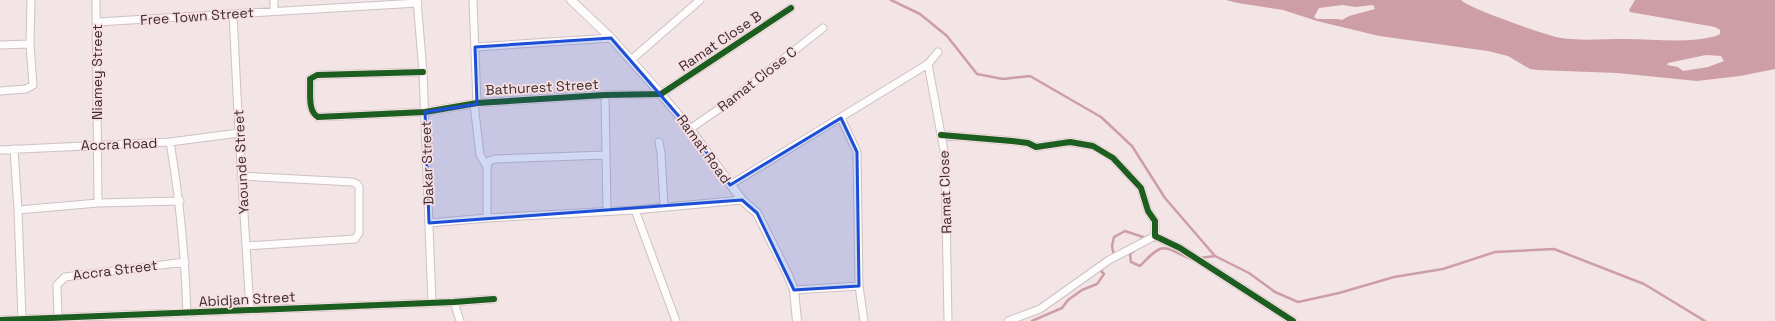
<svg xmlns="http://www.w3.org/2000/svg" width="1775" height="321" font-family="'Space Grotesk',sans-serif">
<style>
.water{fill:#ce9ea6;fill-rule:evenodd}
.lines{fill:none;stroke-linecap:round;stroke-linejoin:round}
.stream{stroke:#ce9ea6;stroke-width:2.5}
.minor-casing{stroke:#cdc1c3;stroke-width:9}
.tertiary-casing{stroke:#cdc1c3;stroke-width:10}
.minor{stroke:#fdfbfb;stroke-width:7}
.tertiary{stroke:#fdfbfb;stroke-width:8}
.cycleway-casing{stroke:#f9dfe2;stroke-width:8}
.cycleway{stroke:#1b5e20;stroke-width:6}
.marked{fill:#1d4ed8;fill-opacity:0.2;stroke:#1d4ed8;stroke-width:3;stroke-linejoin:round}
.labels{text-anchor:middle;stroke-width:3.5;stroke-linejoin:round;paint-order:stroke}
.street-label{font-size:14px;fill:#382e30;stroke:#f9dfe2}
</style>
<rect width="100%" height="100%" fill="#f3e5e6"/>
<path class="water" d="M1226,0H1461C1468,8 1548,36 1561,38C1582,41 1603,39 1625,39C1655,39 1687,44 1716,36L1720,34V30L1715,27L1630,12L1629,10L1635,0H1775V69L1740,76L1697,81L1617,73L1537,70L1530,69L1508,56L1488,51L1379,36L1317,21L1283,10L1238,3ZM1343,5L1355,7L1373,5L1375,9L1349,16L1342,20L1337,19H1317L1314,17L1319,8ZM1706,55L1721,56L1724,61L1708,67L1683,71L1678,67L1667,65L1668,63Z"/>
<g class="lines">
<path class="stream" d="M891,0L920,14L947,36L977,74L1003,79L1030,76L1101,117L1132,146L1165,198L1215,256L1249,273L1275,292L1298,302L1339,293L1394,277L1443,269L1495,252L1554,249L1644,284L1705,321
M1134,251L1130,254L1131,262L1140,266C1164,241 1161,246 1191,259
M1114,256L1112,246L1114,237L1125,231L1143,237L1141,240
M1200,258L1215,256
M1032,321L1062,308L1068,300L1082,290L1097,284L1104,274L1101,271L1103,268"/>
<defs>
<path id="minor" d="M96,0L98,203
M417,0L423,72L432,303
M473,0L477,103
M274,11V0
M233,14L239,133L250,310
M97,22L418,3
M0,45L30,44
M475,47L611,38
M631,60L700,0
M928,64L945,156L948,321
M423,72L317,75L310,79C311,91 307,111 318,117L425,112L477,103L605,95L661,94L791,8
M0,91L26,89L33,85L30,44L31,0
M605,95L607,211
M474,104L480,155L487,167
M841,118L857,152L859,286L864,321
M690,129L726,104L823,28
M941,135L1012,141L1028,143L1036,147L1070,142L1093,146L1113,158L1141,188L1148,211L1155,221V236L1180,248L1293,321
M170,142C180,200 185,255 187,314
M659,142L661,153L664,207
M14,149L18,210L22,319
M0,150L170,142L239,133
M241,176L352,182L357,184L359,187V233L355,239L246,246
M730,185L928,64L938,52
M18,210L98,203L180,201
M635,210L676,321
M487,218V167L489,161L495,159L606,155
M429,223L487,218L635,210L742,200
M794,290L859,286
M454,302L460,321
M58,318L57,285L65,277L185,262
M0,320L454,302L494,299
M1008,321L1040,309L1109,260L1155,236"/>
<path id="tertiary" d="M571,0L611,38L661,94L690,129L742,200L757,213L788,275L794,290L797,321"/>
</defs>
<use href="#minor" class="minor-casing"/>
<use href="#tertiary" class="tertiary-casing"/>
<use href="#minor" class="minor"/>
<use href="#tertiary" class="tertiary"/>
<defs>
<path id="cycleway" d="M423,72L317,75L310,79C311,91 307,111 318,117L425,112L477,103L605,95L661,94L791,8
M941,135L1012,141L1028,143L1036,147L1070,142L1093,146L1113,158L1141,188L1148,211L1155,221V236L1180,248L1293,321
M0,320L454,302L494,299"/>
</defs>
<use href="#cycleway" class="cycleway-casing"/>
<use href="#cycleway" class="cycleway"/>
</g>
<path class="marked" d="M611,38L690,129L730,185L841,118L857,152L859,286L794,290L757,213L742,200L429,223L425,112L477,104L475,47Z"/>
<g class="labels">
<g class="street-label">
<text transform="translate(197 16) rotate(-4)" y="5">Free Town Street</text>
<text transform="translate(720 41) rotate(-34)" y="5">Ramat Close B</text>
<text transform="translate(97 72) rotate(-90)" y="5">Niamey Street</text>
<text transform="translate(757 79) rotate(-38)" y="5">Ramat Close C</text>
<text transform="translate(542 87) rotate(-3)" y="5">Bathurest Street</text>
<text transform="translate(119 144) rotate(-2)" y="5">Accra Road</text>
<text transform="translate(704 149) rotate(54)" y="5">Ramat Road</text>
<text transform="translate(241 162) rotate(-93)" y="5">Yaounde Street</text>
<text transform="translate(427 163) rotate(-92)" y="5">Dakar Street</text>
<text transform="translate(945 192) rotate(-92)" y="5">Ramat Close</text>
<text transform="translate(115 270) rotate(-7)" y="5">Accra Street</text>
<text transform="translate(247 299) rotate(-3)" y="5">Abidjan Street</text>
</g>
</g>
</svg>
